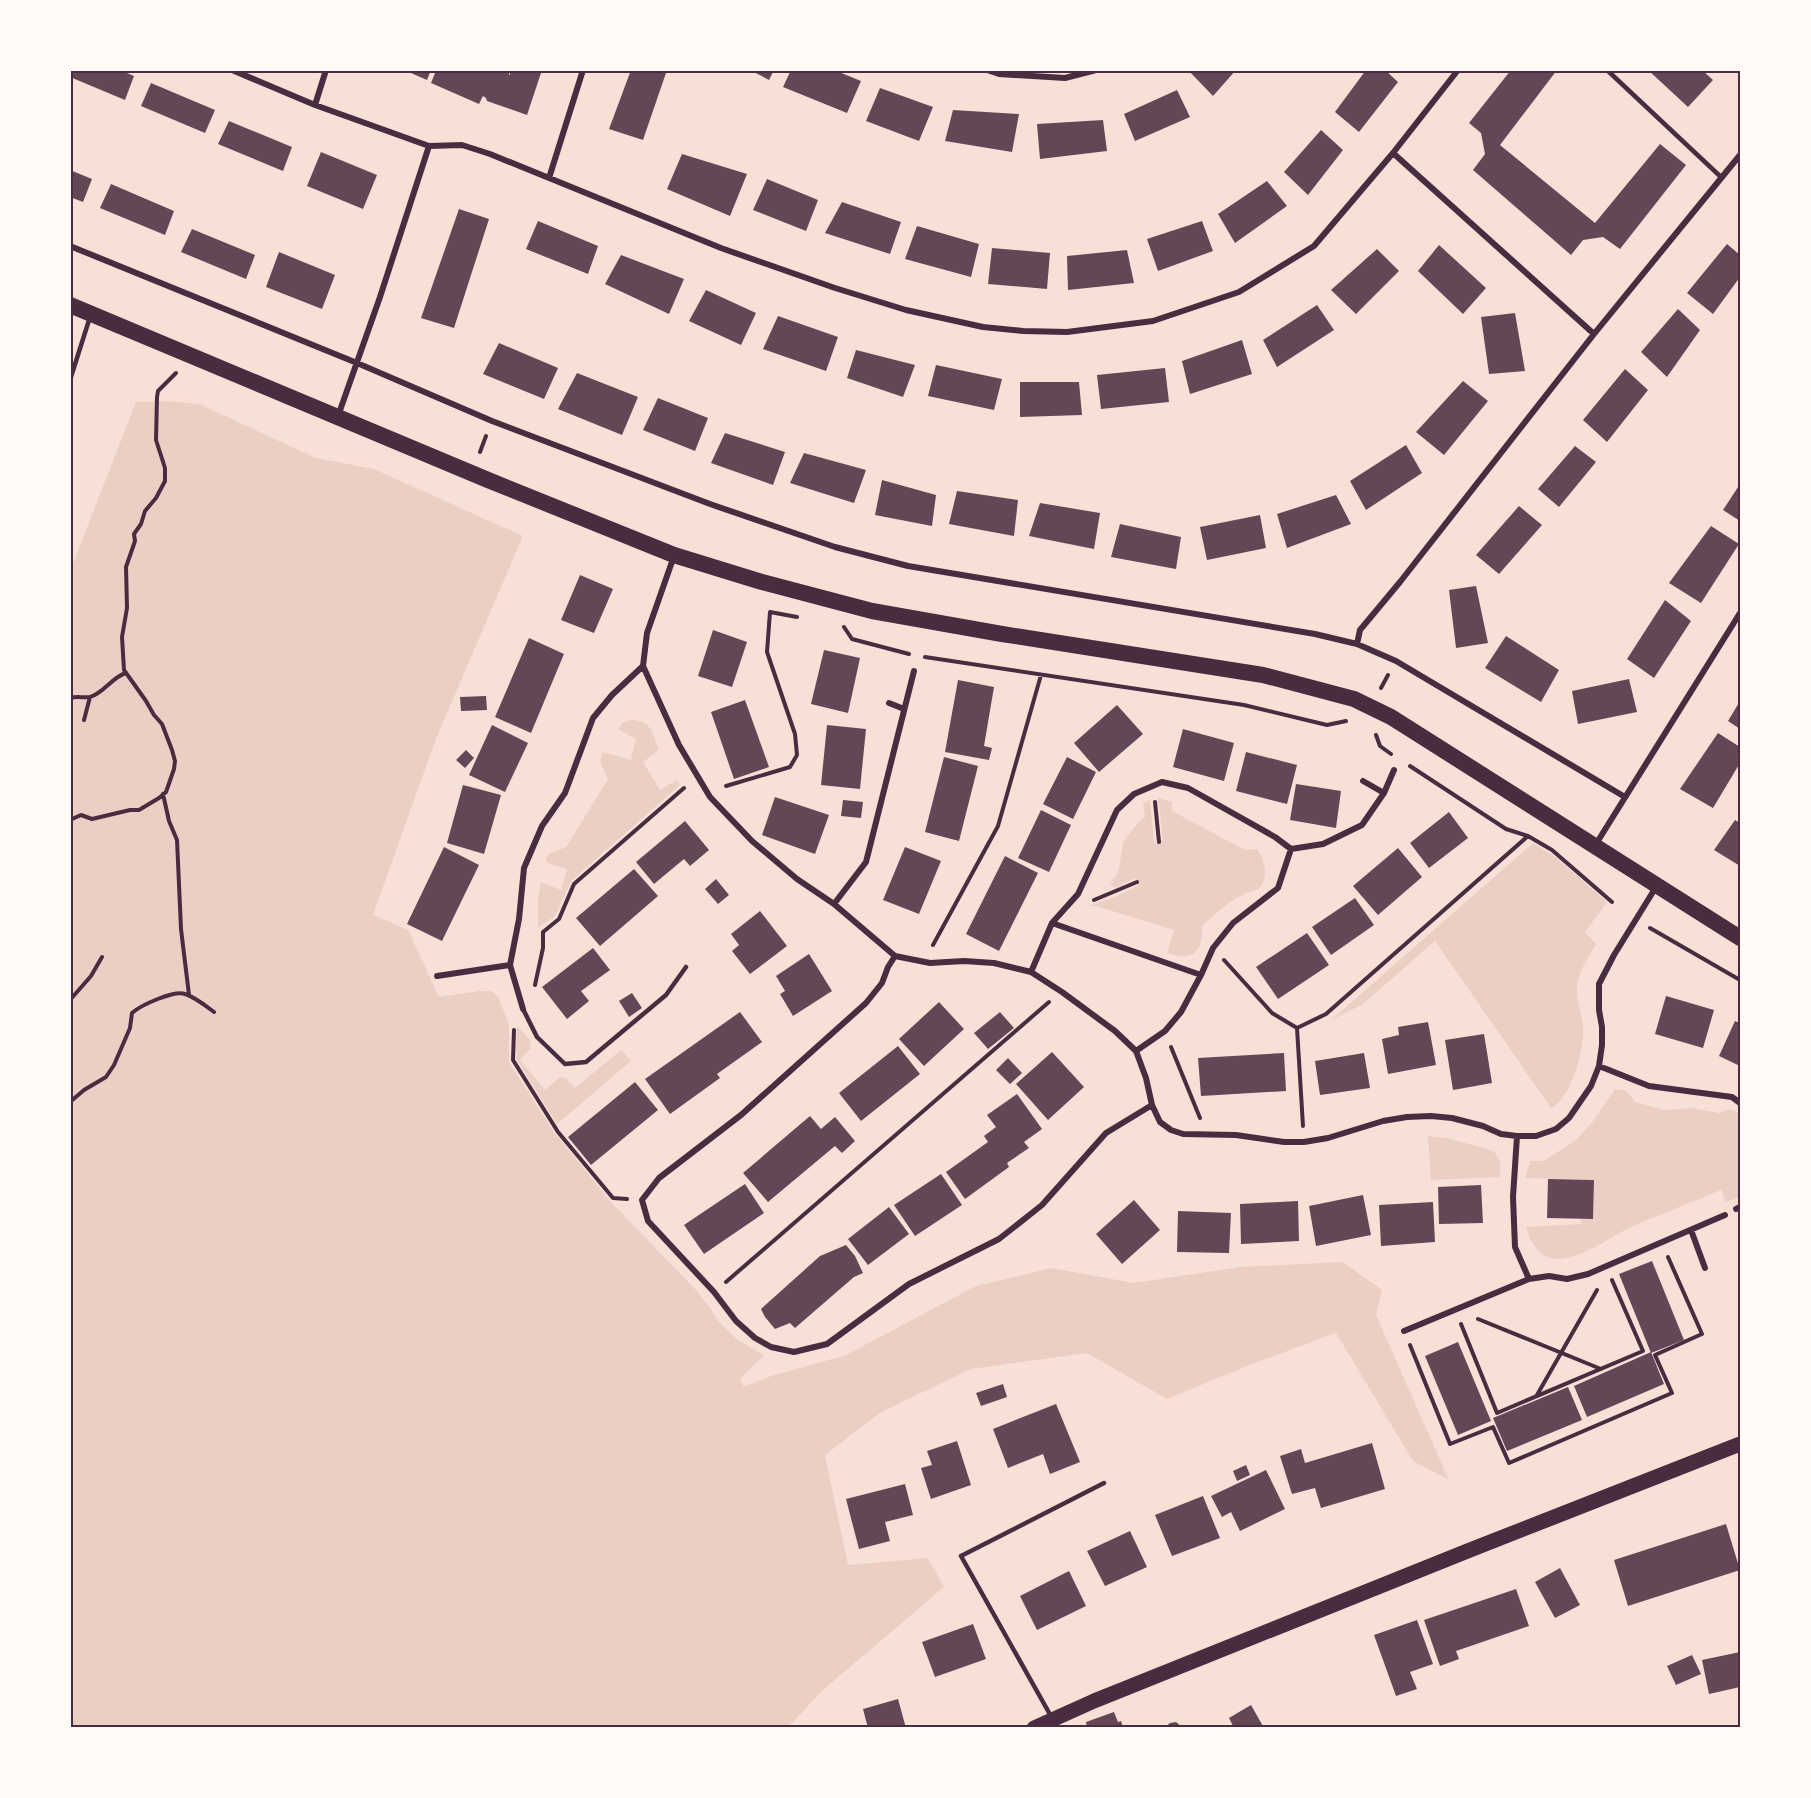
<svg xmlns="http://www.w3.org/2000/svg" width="1811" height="1798" font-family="'Noto Sans',sans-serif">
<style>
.green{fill:#ebcfc5}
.building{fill:#644757}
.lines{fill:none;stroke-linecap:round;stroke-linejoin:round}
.path{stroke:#4a2c40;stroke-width:4}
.service{stroke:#4a2c40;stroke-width:4.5}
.minor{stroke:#4a2c40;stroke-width:6}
.primary{stroke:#4a2c40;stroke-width:15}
.trunk{stroke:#4a2c40;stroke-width:16}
.neatline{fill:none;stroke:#4a2c40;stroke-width:2}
</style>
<rect width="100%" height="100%" fill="#f7e1d7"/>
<path class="green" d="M167,401L199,404L316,458L374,469L523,536L436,739L373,915L408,930L439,997L479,991H491L498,997L509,1024V1062L554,1132L612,1203L695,1289L708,1305L720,1323L738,1340L764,1355L740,1379L744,1387L771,1376L846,1355L976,1286L1051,1268L1134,1283L1240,1267L1343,1262L1382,1290L1376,1315L1449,1480L1413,1461L1336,1333L1247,1366L1167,1399L1087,1353L971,1369L881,1412L825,1455L848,1565L928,1558L944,1587L824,1689L788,1727H71L70,571L136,402Z
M631,720C653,721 652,733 659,750L643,762L660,790L677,780L680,785L571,881L555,916L538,928V898L541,882L561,890L567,869L548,863L545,859L550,853L566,847L608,779L600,761L603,752L631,760L636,739L618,729L622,723Z
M1158,798L1172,802V811L1245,850L1257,849C1263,857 1268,872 1263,882C1262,885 1259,888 1257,890C1234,895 1219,911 1202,926C1203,953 1194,961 1167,953L1174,930L1096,906H1087L1112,898L1138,886L1135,878L1115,888L1110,883L1118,873L1123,843L1131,831L1145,816L1143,804L1150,800L1154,843L1163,840Z
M1533,843L1558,859L1607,902L1585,932L1596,944C1588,958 1579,970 1577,987C1576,1001 1582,1014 1583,1028C1584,1050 1572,1097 1551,1108L1435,941L1363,1004L1331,1020Z
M517,1026L530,1040L531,1048L520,1060L545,1090L560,1077L566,1078L575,1088L621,1050L631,1061L557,1124L517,1060L516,1047Z
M1615,1089C1627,1089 1629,1093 1635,1102L1664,1110L1691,1108L1719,1113L1730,1109L1739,1113L1740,1197L1726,1202L1721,1190C1690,1203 1658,1215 1627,1229C1608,1239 1581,1258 1560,1259C1540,1260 1531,1243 1526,1227L1581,1224V1219H1593L1594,1180L1525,1178L1530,1161H1544L1576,1140L1591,1124Z
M1428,1136L1447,1138L1494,1151L1500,1161V1177L1431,1180Z"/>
<path class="building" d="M70,70H120L134,76L125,100L70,77Z
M404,70H431L427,80Z
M432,70H505L509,72V76L511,70H542L527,115L487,101L486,98L483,96L479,104L431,83L435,73Z
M631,70H667L643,140L609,129Z
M750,70H774L769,80Z
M791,70H834L861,81L847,113L783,87Z
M1188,70H1236L1213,96Z
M1366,70H1385L1398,82L1359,132L1335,112Z
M1511,70H1557L1500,145L1595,223L1660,144L1686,165L1620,249L1603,237L1583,240L1571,255L1473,170L1485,154L1481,133L1469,123Z
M1648,70H1702L1713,80L1688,107Z
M151,83L215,110L205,133L141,106Z
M880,88L933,107L919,141L866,121Z
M1177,90L1190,117L1135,141L1124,114Z
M953,110L1019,114L1012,152L945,141Z
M1103,120L1107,151L1040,159L1037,124Z
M229,121L292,147L283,171L218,144Z
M1321,130L1343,150L1308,195L1284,172Z
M321,152L377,175L363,209L307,186Z
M682,154L747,174L730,216L667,189Z
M70,170L92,179L83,202L70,197Z
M767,179L818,200L806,231L753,210Z
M1267,181L1287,206L1235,243L1218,214Z
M111,184L174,211L165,235L100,208Z
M842,202L901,222L890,254L825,233Z
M459,209L489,219L454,328L421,318Z
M538,221L598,246L588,274L526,249Z
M1202,221L1213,251L1158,271L1147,239Z
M917,226L979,244L971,277L905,259Z
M192,229L255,255L246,279L181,252Z
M1727,244L1740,255V277L1713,314L1687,293Z
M1439,245L1486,288L1463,314L1418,271Z
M992,248L1050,253L1047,289L988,284Z
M1377,249L1399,271L1356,314L1331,290Z
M1127,250L1134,283L1068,290L1067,256Z
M279,252L335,275L322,309L266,287Z
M621,255L684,279L669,314L605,284Z
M706,290L756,313L741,345L689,321Z
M1317,305L1334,330L1277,367L1263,340Z
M1678,309L1700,330L1667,377L1641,352Z
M1515,313L1525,371L1489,374L1481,317Z
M778,316L838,337L826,371L763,349Z
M1242,340L1252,374L1190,394L1182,361Z
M499,343L558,368L544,399L483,374Z
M856,350L915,365L903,397L847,378Z
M936,365L1002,379L994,410L928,396Z
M1165,368L1169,402L1101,409L1097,375Z
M1625,369L1648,390L1607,442L1583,420Z
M577,373L638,397L622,435L558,409Z
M1463,381L1488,401L1444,455L1416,432Z
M1020,382H1079L1082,415L1020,417Z
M658,398L708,418L695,451L643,430Z
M725,433L785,452L773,485L711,463Z
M1406,445L1422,473L1366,510L1350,481Z
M1575,446L1596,462L1559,507L1538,489Z
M804,453L866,470L854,503L790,483Z
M882,480L936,495L932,526L875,515Z
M1740,484V521L1723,510Z
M957,491L1018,500L1014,536L949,524Z
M1336,495L1351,524L1287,548L1277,514Z
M1040,503L1100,513L1094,549L1029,536Z
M1519,506L1542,525L1499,574L1476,555Z
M1260,515L1266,548L1207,560L1200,527Z
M1120,524L1181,537L1176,569L1111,557Z
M1711,526L1739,544L1701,603L1669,583Z
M580,575L613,589L594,633L561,620Z
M1476,586L1488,643L1456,648L1449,590Z
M1665,600L1691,621L1654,678L1627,659Z
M713,630L747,642L732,687L698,676Z
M1506,636L1559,670L1541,702L1485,668Z
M529,638L564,654L531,733L495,717Z
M824,650L860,658L848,713L811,704Z
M1629,679L1637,712L1578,724L1572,691Z
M958,680L994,687L984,746L992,748L989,760L945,752Z
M486,696L487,710L461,711L460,697Z
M745,700L769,767L734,779L711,712Z
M1740,701V729L1728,721Z
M1117,705L1143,734L1099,772L1074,743Z
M492,725L528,743L505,792L469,775Z
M827,725L866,729L860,789L821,785Z
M1183,729L1234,743L1224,781L1173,767Z
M1718,733L1740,747V763L1713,808L1680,789Z
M466,750L474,758L465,768L456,760Z
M1246,752L1297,765L1287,804L1236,791Z
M944,757L978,766L959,841L925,832Z
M1067,757L1096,772L1073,819L1043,804Z
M1296,784L1341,791L1336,828L1290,820Z
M463,785L501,795L484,854L447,843Z
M775,797L829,815L815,854L762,835Z
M843,800L863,802L861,818L841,816Z
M1041,810L1071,825L1049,872L1018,858Z
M1449,812L1468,838L1429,868L1410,843Z
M1735,820L1740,823V866L1714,850Z
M685,821L709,850L690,866L684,859L654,884L636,862Z
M444,847L479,865L442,941L407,924Z
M905,847L941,861L919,914L883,900Z
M1398,848L1422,877L1378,915L1353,886Z
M1005,856L1038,873L999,951L966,934Z
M634,869L658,896L600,946L576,918Z
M716,879L729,895L718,904L705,889Z
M1355,898L1374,925L1331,955L1312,927Z
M760,911L787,946L750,974L732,951L739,945L731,934Z
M1307,933L1329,965L1278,999L1256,967Z
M593,948L610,970L581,991L589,1001L567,1019L542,987Z
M809,954L832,991L793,1016L780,994L785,991L776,976Z
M632,993L642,1008L629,1017L619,1001Z
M1666,996L1714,1010L1703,1048L1655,1034Z
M939,1002L964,1029L924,1066L899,1039Z
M740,1012L762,1042L717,1074L720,1078L670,1114L645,1079Z
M1000,1012L1014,1028L988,1049L974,1033Z
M1735,1021L1740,1023V1066L1719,1056Z
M1428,1022L1436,1065L1388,1074L1382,1039L1399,1035L1398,1027Z
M1484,1034L1492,1083L1453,1090L1445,1040Z
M898,1046L920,1074L861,1121L839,1093Z
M1052,1052L1084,1087L1048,1120L1016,1084Z
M1284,1053L1286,1091L1201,1096L1198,1058Z
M1364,1053L1370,1088L1320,1095L1315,1061Z
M1008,1058L1022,1073L1010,1084L996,1070Z
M635,1082L658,1110L591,1165L568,1137Z
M1017,1094L1042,1129L1024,1142L1029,1148L1007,1163L1009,1167L965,1199L946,1172L988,1142L984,1136L996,1127L987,1115Z
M810,1116L821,1129L835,1117L855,1141L842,1153L835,1146L768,1202L743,1173Z
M941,1174L962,1205L915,1236L894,1205Z
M1548,1179L1594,1180L1593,1219L1547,1218Z
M745,1184L764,1213L704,1254L684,1225Z
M1481,1185L1483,1223L1439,1224L1438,1187Z
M1363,1195L1371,1235L1316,1246L1309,1206Z
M1134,1200L1160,1230L1122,1264L1096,1234Z
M1298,1201L1299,1241L1241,1244L1240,1204Z
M1433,1202L1435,1242L1381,1246L1379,1205Z
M889,1207L909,1234L868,1265L848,1239Z
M1178,1211L1231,1213L1229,1253L1177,1252Z
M846,1245L855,1256L863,1273L854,1277L795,1328L790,1323L775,1329L765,1317L761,1309L820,1256Z
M1652,1261L1684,1340L1651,1353L1619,1274Z
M1458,1342L1491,1421L1458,1435L1425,1356Z
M1651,1352L1664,1384L1587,1417L1574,1386Z
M1003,1384L1007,1397L981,1406L976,1393Z
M1568,1387L1582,1420L1507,1451L1493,1418Z
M1056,1404L1080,1462L1050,1474L1043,1454L1008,1468L993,1429Z
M957,1441L971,1485L931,1499L921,1468L932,1465L927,1451Z
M1372,1443L1385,1489L1321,1508L1315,1488L1292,1494L1280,1456L1301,1449L1305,1463Z
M1246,1465L1250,1475L1237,1481L1233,1471Z
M1266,1470L1285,1509L1240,1531L1231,1512L1222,1517L1211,1496Z
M905,1484L913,1515L885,1522L890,1541L859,1549L846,1499Z
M1203,1496L1220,1538L1172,1556L1155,1515Z
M1726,1524L1740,1570L1628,1606L1614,1560Z
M1130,1531L1147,1567L1105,1586L1087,1551Z
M1560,1568L1580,1605L1555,1618L1535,1582Z
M1069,1571L1086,1606L1037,1630L1020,1596Z
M1516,1589L1529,1626L1456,1651L1459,1659L1440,1666L1424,1620Z
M1417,1620L1433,1664L1410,1672L1417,1689L1396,1696L1374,1635Z
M973,1624L986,1659L935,1677L922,1642Z
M1740,1652V1687L1709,1694L1702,1660Z
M1692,1655L1701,1674L1676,1685L1667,1666Z
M898,1699L906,1728H868L863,1709Z
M1251,1705L1264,1728H1234L1229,1718Z
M1114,1712L1118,1722L1121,1721L1123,1728H1087L1086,1722Z
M1176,1722L1183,1728H1164L1170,1723Z"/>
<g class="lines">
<path class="path" d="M480,452L486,436
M844,627L852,639L909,654
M925,657L1244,705L1327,725L1346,721
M1381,688L1388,675
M70,698C77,696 83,698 90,697C104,693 112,677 126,673
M84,720L90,697
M1376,735L1380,746L1391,754
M1410,766L1506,829L1528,836L1552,850L1612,902
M726,786L790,767L797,755L795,734L767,652L770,612L797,617
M163,794L169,821L177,840L181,929L189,995
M1155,802L1159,842
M70,820L81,815L92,819L130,810H139L159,798L166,792L174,769L175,761L172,750L162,724L154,715L146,701L124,670L122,637L127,608L126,567L135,541L134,534L141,524L145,511L156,498L165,481V468L156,440L157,397L158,391L176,373
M1094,900L1137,882
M1650,928L1740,980
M933,945L998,826L1041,675
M1224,960L1272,1013L1297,1028L1326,1014L1528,836
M535,985L543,948V932L559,919L574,884L684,788
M70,1000L91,976L102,957
M1297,1028L1303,1126
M514,1030L513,1060L558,1132L613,1198L627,1199
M1171,1047L1200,1118
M70,1102L84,1090L106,1077L114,1065L130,1028L132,1013C141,1005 174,990 185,994C195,997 206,1006 214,1012
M726,1282L1049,1002
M1478,1319L1601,1369
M1461,1324L1497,1413L1643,1351L1612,1280
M1410,1345L1450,1444L1493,1427L1509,1463L1672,1393L1655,1355L1702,1334L1668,1257
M1537,1395L1597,1290"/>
<path class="service" d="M1607,70L1722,178
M70,380L90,317
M523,1009L537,1037L565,1064L586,1062L666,995L686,967
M1052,1718L961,1556L1104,1483"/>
<path class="minor" d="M232,70L315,105L429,146L462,145L490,154L721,248L835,288L906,310L983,327L1023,331L1067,332L1153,321L1239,292L1314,246L1393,153L1458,70
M987,70L999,74L1065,78L1096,70
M315,105L326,70
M1393,153L1594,334
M549,178L583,70
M70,246L357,363L492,421L710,504L835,547L908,566L1315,634L1357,644L1396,661L1625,797
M338,416L380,297L429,146
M674,556L647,633L643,666L679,745L710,797L752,841L797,879L834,904L895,956L930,963L964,961L994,963L1031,972L1062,992L1115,1031L1136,1051L1146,1078L1152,1105L1160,1122L1171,1130L1183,1134L1236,1135L1284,1142H1304L1328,1138L1383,1121L1407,1117L1431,1116L1452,1118L1483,1126L1501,1134L1517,1136H1536L1556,1129L1569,1118L1591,1086L1599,1066L1602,1045V1027L1599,1010V984L1614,955L1656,887
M1357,644L1360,630L1400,582L1594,334L1740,155
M889,703L904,709
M1363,781L1384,793
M1596,844L1740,613
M1291,849L1323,844L1362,825L1384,793L1394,770
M834,904L866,862L914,671
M1052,923L1201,975
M895,956L888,967L882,983L866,1003L741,1115L659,1178L642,1200L648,1221L714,1292L736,1321L755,1338L771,1347L794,1352L827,1344L909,1284L999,1239L1042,1205L1106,1133L1152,1105
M510,965L523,1009
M1031,972L1052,923L1078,894L1117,810L1134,794L1162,782L1188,788L1275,837L1291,849L1278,888L1233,923L1213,948L1201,975L1181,1012L1165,1031L1136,1051
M437,976L510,965L519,919L524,868L542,826L565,793L593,718L612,695L643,666
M1599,1066L1649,1086L1732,1097L1740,1103
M1517,1136L1513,1197L1515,1247L1529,1279L1549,1276L1567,1279L1588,1274L1725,1215
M1736,1209L1740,1207
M1691,1230L1705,1268
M1404,1331L1529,1279"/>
<path class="primary" d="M1034,1728L1094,1701L1470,1550L1740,1444"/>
<path class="trunk" d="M70,305L488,480L674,555L762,582L872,611L1002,634L1263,675L1354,699L1391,717L1740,938"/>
</g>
<rect width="1811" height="1798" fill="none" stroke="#fffaf5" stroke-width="144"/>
<rect x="72" y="72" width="1667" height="1654" class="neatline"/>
</svg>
